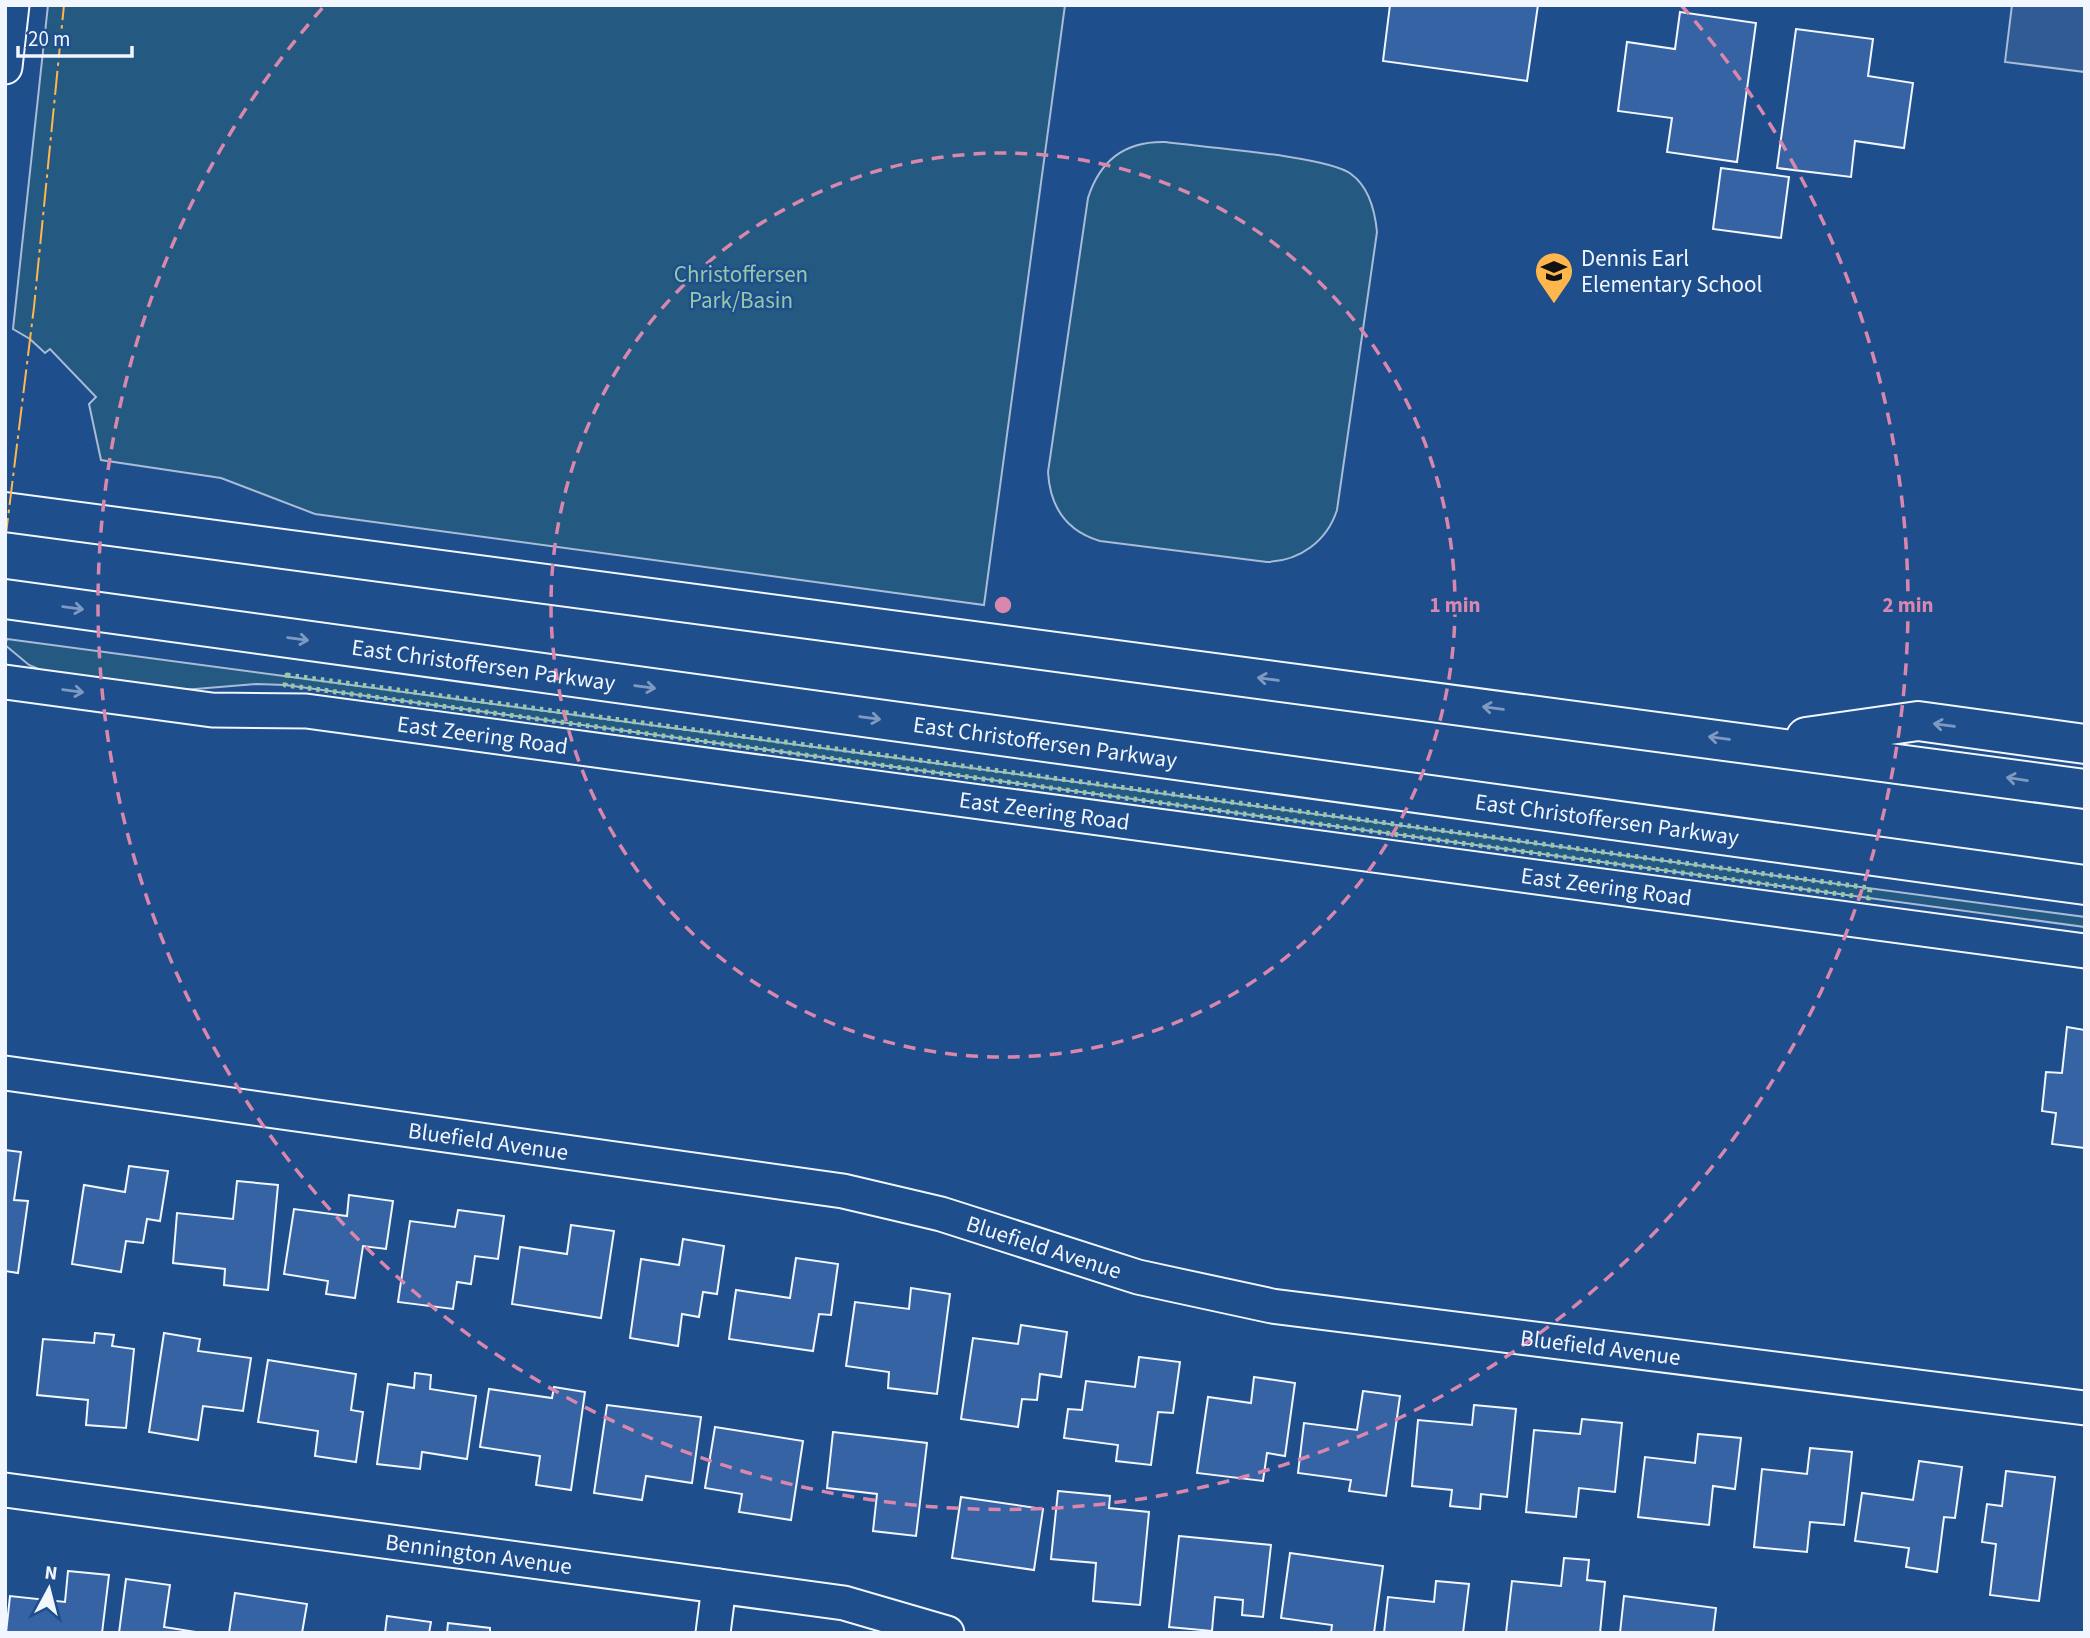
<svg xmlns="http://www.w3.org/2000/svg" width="2090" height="1638" font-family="'Source Sans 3',sans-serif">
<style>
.green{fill:#245a82;stroke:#a8bbd7;stroke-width:2}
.parking{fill:#305b95;stroke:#a8bbd7;stroke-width:2}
.building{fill:#3563a3;stroke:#f2f6ff;stroke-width:2}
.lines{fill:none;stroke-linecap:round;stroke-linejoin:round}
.minor-casing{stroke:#f2f6ff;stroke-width:37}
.tertiary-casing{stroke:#f2f6ff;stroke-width:42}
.minor{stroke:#1f4e8c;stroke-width:33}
.tertiary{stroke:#1f4e8c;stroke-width:38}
.hedge{stroke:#97c8a6;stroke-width:5;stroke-dasharray:3.5 5;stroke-linecap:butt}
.power{stroke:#ffb74d;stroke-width:2;stroke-dasharray:24 5 3.5 5;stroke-linecap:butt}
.oneway{stroke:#7e9ac0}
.ring{fill:none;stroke:#da87ad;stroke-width:3.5;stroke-dasharray:12 9}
.labels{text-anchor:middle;stroke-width:5;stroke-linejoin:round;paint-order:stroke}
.poi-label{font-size:23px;fill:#f2f6ff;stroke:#1f4e8c;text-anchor:start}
.park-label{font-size:23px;fill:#97c8a6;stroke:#1f4e8c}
.street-label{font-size:23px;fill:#f2f6ff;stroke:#1f4e8c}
.centre{fill:#da87ad;stroke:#1f4e8c;stroke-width:3.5}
.ring-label{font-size:21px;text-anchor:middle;font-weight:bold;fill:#da87ad;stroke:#1f4e8c;stroke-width:5;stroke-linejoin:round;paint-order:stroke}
</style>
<rect width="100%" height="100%" fill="#1f4e8c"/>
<path class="green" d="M48,5H1065L984,605L315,514L221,478L101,460L89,404L96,397L50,349L45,353L30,339L13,329Z
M1165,142C1201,147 1328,156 1351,174C1369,187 1375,211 1377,232L1337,510C1327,541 1300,561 1267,562L1100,541C1066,531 1050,506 1048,472L1088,198C1100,160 1126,141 1165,142Z
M7,639L2085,917V927L285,685L257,684L171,691L48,673L29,665L5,645Z"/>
<path class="parking" d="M2012,5H2085V72L2005,62Z"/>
<path class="building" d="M1390,5H1538L1527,81L1383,61Z
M1680,12L1756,23L1737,162L1667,152L1672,118L1618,111L1627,42L1675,49Z
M1796,29L1873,39L1868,76L1913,83L1904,148L1855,141L1851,177L1777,168Z
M1721,168L1789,177L1781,238L1713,229Z
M2067,1027L2085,1030V1148L2052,1144L2056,1113L2042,1111L2046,1072L2062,1073Z
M5,1150L21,1152L14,1200L28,1201L18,1273L5,1271Z
M129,1166L168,1171L160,1221L147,1219L143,1243L126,1241L121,1272L72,1264L84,1185L125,1192Z
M237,1181L278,1185L268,1290L224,1285L225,1269L173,1263L177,1213L233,1219Z
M349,1195L393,1201L386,1249L363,1246L355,1298L326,1294L328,1281L284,1274L294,1209L347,1216Z
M458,1210L504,1216L498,1259L475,1256L471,1284L457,1282L453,1309L398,1302L410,1221L455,1227Z
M571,1225L614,1231L601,1318L512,1304L520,1247L567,1254Z
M683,1239L724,1246L717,1294L703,1292L699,1317L682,1314L678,1346L630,1338L641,1259L679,1265Z
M796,1258L838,1264L831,1315L819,1314L813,1351L729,1339L736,1290L790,1298Z
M911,1288L950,1294L937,1394L888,1388L889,1372L846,1366L855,1302L909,1309Z
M1021,1325L1067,1332L1061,1377L1040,1374L1037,1400L1022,1399L1018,1427L961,1419L973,1338L1018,1344Z
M95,1333L114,1335L112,1346L134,1349L126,1428L86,1425L88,1400L37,1395L43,1339L94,1343Z
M164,1333L200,1339L198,1351L251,1358L243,1411L203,1406L198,1440L149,1432Z
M1139,1357L1180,1362L1173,1413L1158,1412L1151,1465L1116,1461L1118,1445L1064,1438L1068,1409L1082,1410L1086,1381L1135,1387Z
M268,1360L356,1374L351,1410L363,1412L356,1462L315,1456L318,1431L258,1422Z
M415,1373L431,1375L430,1389L476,1396L467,1459L422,1452L420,1469L377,1464L388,1384L414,1388Z
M1254,1377L1295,1383L1285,1456L1267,1453L1263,1481L1197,1473L1208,1397L1251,1403Z
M554,1387L585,1392L571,1490L536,1485L540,1456L480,1447L489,1389L552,1398Z
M1363,1391L1400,1396L1386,1496L1349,1491L1351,1480L1298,1473L1304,1423L1357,1430Z
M607,1405L701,1417L692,1483L646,1476L642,1500L594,1493Z
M1474,1405L1516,1409L1507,1497L1481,1494L1480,1509L1450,1506L1452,1490L1412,1486L1418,1420L1472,1425Z
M1582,1419L1622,1423L1615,1492L1579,1488L1576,1517L1526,1512L1534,1430L1580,1434Z
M715,1427L803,1441L791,1520L739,1512L742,1494L705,1488Z
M833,1432L927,1443L916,1536L873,1531L877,1494L827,1488Z
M1698,1434L1741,1438L1735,1489L1713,1486L1709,1525L1638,1517L1645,1457L1695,1463Z
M1810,1448L1852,1452L1844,1525L1810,1522L1807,1552L1754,1547L1762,1469L1807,1474Z
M1919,1461L1962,1467L1955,1518L1944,1517L1937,1572L1906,1567L1909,1548L1855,1541L1862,1493L1913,1500Z
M2006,1471L2055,1477L2039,1601L1990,1595L1996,1544L1982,1542L1987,1504L2002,1506Z
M1058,1491L1110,1496L1109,1508L1149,1512L1140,1605L1093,1601L1096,1563L1051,1559Z
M961,1497L1043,1509L1034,1570L952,1558Z
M1179,1536L1271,1545L1263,1617L1242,1615L1243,1600L1215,1597L1212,1631L1169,1627Z
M1290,1553L1383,1566L1374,1633H1331L1332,1625L1281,1618Z
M1564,1558L1589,1560L1587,1580L1605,1582L1600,1633H1506L1512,1581L1561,1586Z
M68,1571L109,1575L102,1633H6L10,1596L65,1602Z
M126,1579L170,1585L164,1627L202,1633H119Z
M1436,1581L1469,1584L1463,1633H1384L1388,1597L1434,1602Z
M235,1593L307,1604L302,1633H229Z
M1624,1596L1716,1608L1713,1633H1620Z
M387,1616L431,1622L429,1633H385Z
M448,1623L490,1628V1633H447Z"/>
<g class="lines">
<defs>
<g id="minor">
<path d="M5,67L12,5"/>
<path id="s1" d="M5,682L212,710L306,711L2085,951"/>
<path id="s2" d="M5,1073L843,1191L941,1214L1138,1277L1272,1306L2085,1408"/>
<path id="s3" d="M5,1490L844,1603L947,1633"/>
<path d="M713,1633L719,1586"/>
</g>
<g id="tertiary">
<path d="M5,512L2085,789"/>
<path id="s4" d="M5,599L2085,885"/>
<path d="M1806,737L1918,721L2085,744"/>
</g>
</defs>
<use href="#minor" class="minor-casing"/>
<use href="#tertiary" class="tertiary-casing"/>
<use href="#minor" class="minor"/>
<use href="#tertiary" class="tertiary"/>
<path class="hedge" d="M287,675L1870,888L1869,898L285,685Z"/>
<path class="power" d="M5,542L34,307L64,5"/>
</g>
<defs><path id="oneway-shaft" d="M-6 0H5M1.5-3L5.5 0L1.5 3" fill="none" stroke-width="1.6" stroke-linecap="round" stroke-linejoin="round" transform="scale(1.75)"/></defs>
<g class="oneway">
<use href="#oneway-shaft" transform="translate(73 608) rotate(8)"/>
<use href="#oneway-shaft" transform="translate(298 639) rotate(8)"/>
<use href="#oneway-shaft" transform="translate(1268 679) rotate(-172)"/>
<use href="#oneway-shaft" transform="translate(645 687) rotate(8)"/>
<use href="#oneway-shaft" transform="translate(73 691) rotate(8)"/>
<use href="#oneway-shaft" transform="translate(1493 708) rotate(-172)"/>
<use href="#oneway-shaft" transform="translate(870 718) rotate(8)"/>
<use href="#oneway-shaft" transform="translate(1944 725) rotate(-172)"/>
<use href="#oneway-shaft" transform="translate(1719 738) rotate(-172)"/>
<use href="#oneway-shaft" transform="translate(2017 779) rotate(-171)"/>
</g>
<g class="ring">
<circle cx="1003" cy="605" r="452"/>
<path d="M1681 5A905 905 0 1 1 325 5"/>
</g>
<defs>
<symbol id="school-pin" viewBox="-11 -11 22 30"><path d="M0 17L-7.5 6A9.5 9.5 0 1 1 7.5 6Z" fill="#ffb74d" stroke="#1f4e8c"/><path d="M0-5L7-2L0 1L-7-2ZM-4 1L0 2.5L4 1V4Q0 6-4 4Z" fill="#111"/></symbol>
</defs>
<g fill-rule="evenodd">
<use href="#school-pin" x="1532" y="249" width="44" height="60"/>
</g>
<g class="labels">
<g class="poi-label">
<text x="1581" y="266">Dennis Earl<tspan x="1581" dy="26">Elementary School</tspan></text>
</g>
<g class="park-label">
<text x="741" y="282">Christoffersen<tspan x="741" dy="26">Park/Basin</tspan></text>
</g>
<g class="street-label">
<text dy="8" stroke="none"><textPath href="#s4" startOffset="483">East Christoffersen Parkway</textPath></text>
<text dy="8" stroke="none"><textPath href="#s1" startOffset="481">East Zeering Road</textPath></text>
<text dy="8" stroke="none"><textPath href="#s4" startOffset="1050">East Christoffersen Parkway</textPath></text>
<text dy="8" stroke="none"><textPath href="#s1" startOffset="1048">East Zeering Road</textPath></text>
<text dy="8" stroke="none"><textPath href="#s4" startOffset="1617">East Christoffersen Parkway</textPath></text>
<text dy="8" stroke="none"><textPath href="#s1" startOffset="1615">East Zeering Road</textPath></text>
<text dy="8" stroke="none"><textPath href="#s2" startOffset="488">Bluefield Avenue</textPath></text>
<text dy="8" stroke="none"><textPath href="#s2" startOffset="1055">Bluefield Avenue</textPath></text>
<text dy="8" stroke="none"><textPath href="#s2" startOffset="1622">Bluefield Avenue</textPath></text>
<text dy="8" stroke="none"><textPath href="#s3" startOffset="478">Bennington Avenue</textPath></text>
</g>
</g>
<circle cx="1003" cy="605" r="10" class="centre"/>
<g class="ring-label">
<text x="1455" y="612">1 min</text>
<text x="1908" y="612">2 min</text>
</g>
<rect width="2090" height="1638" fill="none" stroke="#f2f6ff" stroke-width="14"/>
<g transform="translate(49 1589) rotate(7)" stroke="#1f4e8c" stroke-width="5" paint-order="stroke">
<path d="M0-5L12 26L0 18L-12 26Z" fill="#f2f6ff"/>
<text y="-10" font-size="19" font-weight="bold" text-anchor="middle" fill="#f2f6ff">N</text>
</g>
<path d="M18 46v10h114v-10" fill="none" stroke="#f2f6ff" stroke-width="3.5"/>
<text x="28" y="46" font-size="21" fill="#f2f6ff" stroke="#1f4e8c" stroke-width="5" paint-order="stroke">20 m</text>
</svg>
